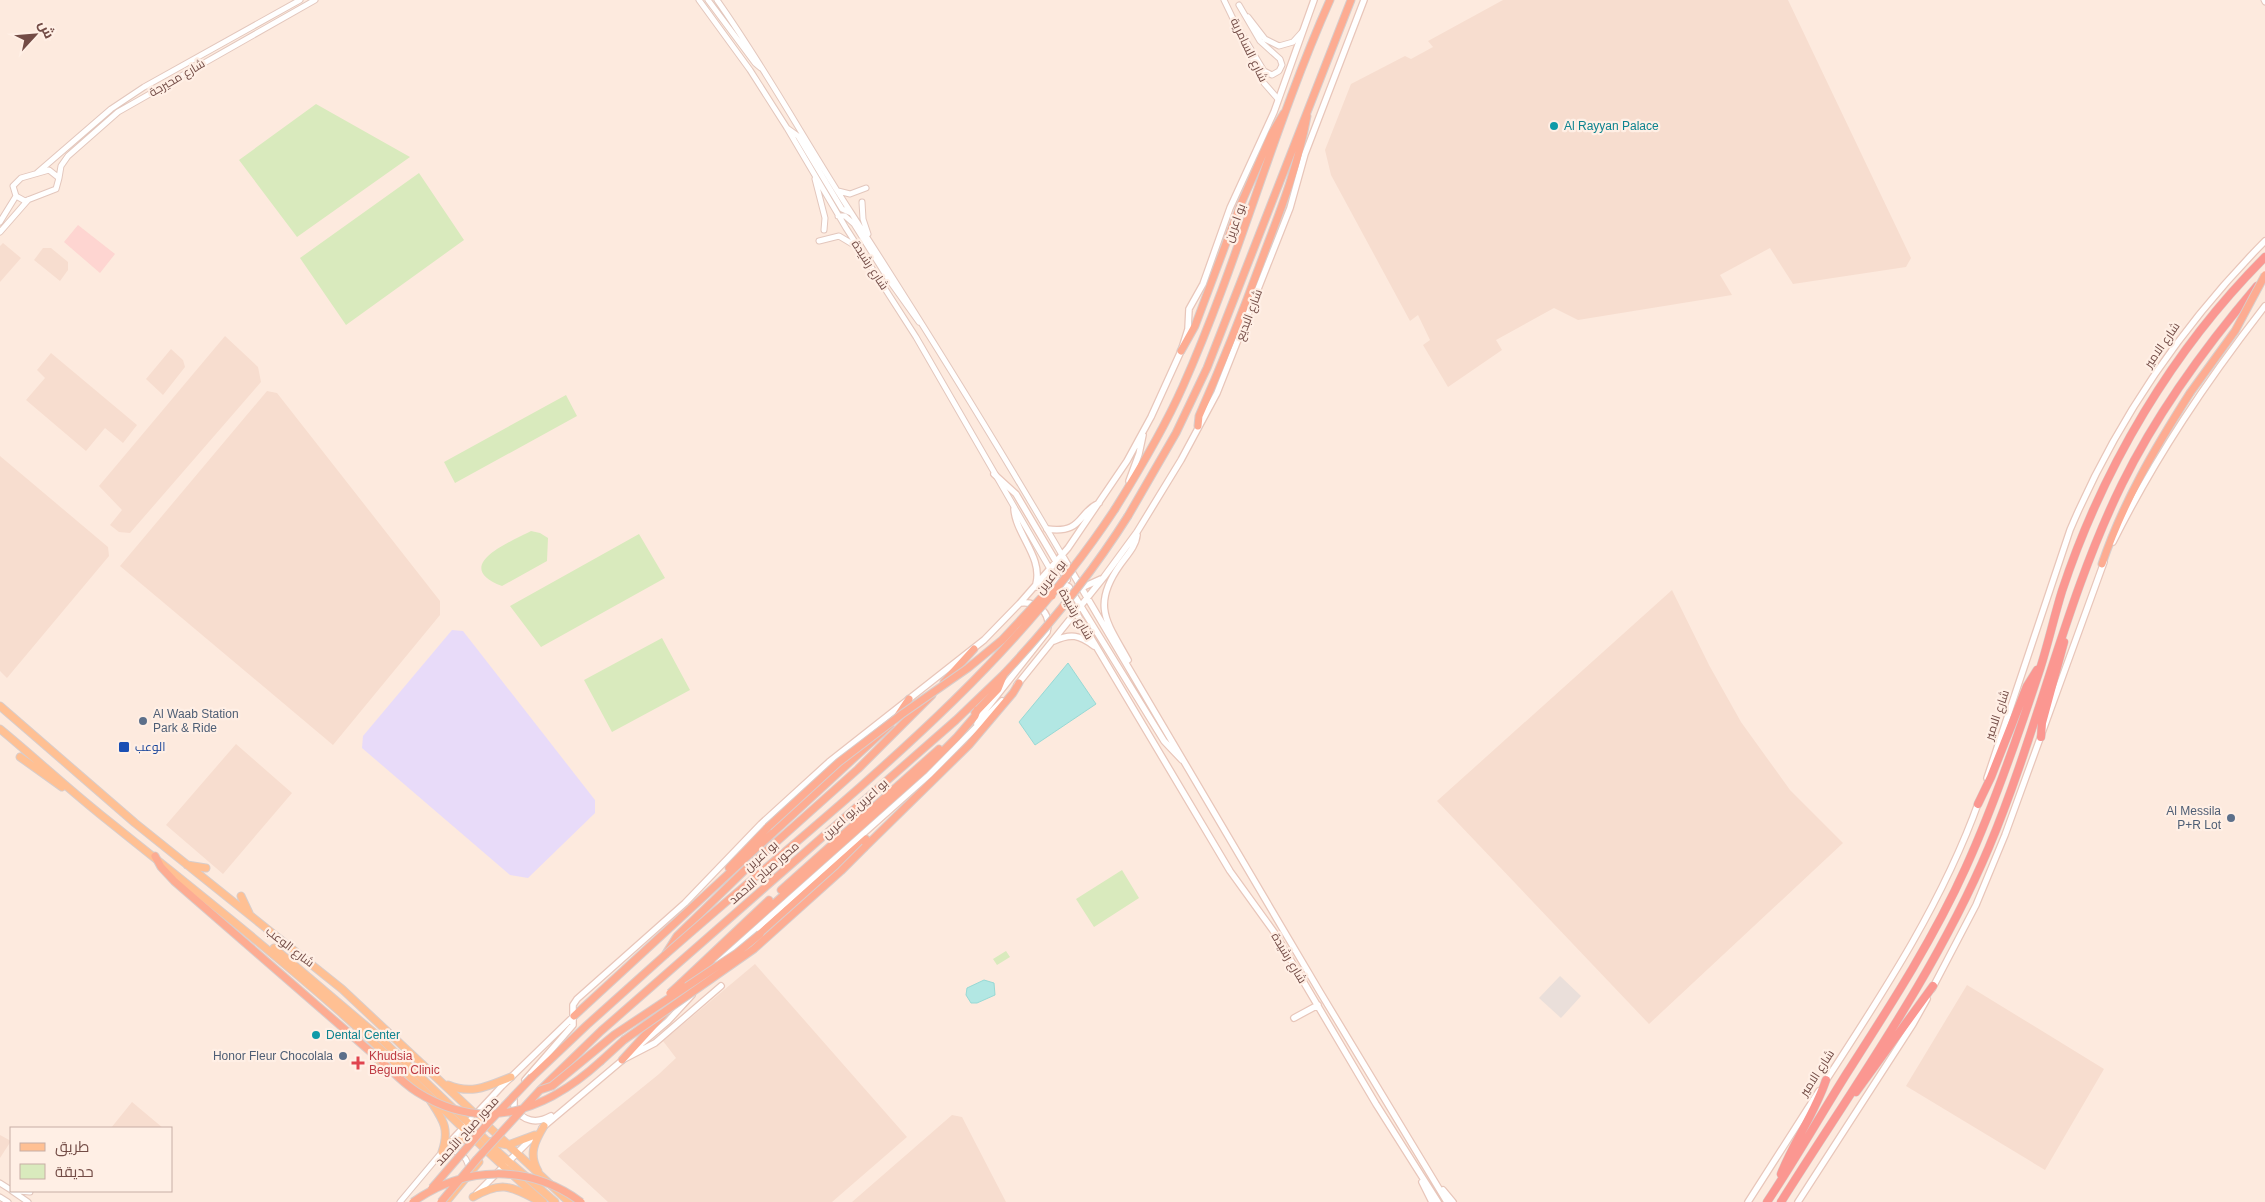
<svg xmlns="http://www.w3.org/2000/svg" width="2265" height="1202" font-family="Helvetica,Cairo,sans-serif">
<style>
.residential{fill:#f7ddcf}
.commercial{fill:#fed5d1}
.industrial{fill:#eadfda}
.education{fill:#e8dbf9}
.green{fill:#d9eabd}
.water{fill:#b2e7e3;stroke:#98d9d5}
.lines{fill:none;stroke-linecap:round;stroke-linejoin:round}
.tertiary-casing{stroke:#e3c7bd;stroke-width:7}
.secondary-casing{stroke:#e8c6ba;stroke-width:8}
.primary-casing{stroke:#d8cdcb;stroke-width:9}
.trunk-casing{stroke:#d8cdcb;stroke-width:9}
.motorway-casing{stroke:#d8cdcb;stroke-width:9}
.tertiary{stroke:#fff;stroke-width:5}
.secondary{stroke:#fff;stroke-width:5.5}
.primary{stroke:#ffc093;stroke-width:7}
.trunk{stroke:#fdac92;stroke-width:7}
.motorway{stroke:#fb9791;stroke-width:8}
.trunk-bridge-casing{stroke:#d8cdcb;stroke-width:9;stroke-linecap:butt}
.trunk-bridge{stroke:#fdac92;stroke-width:7}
.culture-dot{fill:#0f9aa8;stroke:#ffefe5;stroke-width:2}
.service-dot{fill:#5c6f8a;stroke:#ffefe5;stroke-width:2}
.transit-dot{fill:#1a4fb4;stroke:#ffefe5;stroke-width:2}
.health-dot{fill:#e0444e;stroke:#ffefe5;stroke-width:2}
.labels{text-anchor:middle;stroke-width:4.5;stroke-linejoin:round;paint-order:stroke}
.street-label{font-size:12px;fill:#734c46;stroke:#ffefe5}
.culture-label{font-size:12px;fill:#0d838f;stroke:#ffefe5;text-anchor:start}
.service-label{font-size:12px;fill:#4e5e75;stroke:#ffefe5;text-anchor:end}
.transit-label{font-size:12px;fill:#164399;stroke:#ffefe5;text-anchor:start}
.health-label{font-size:12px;fill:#be3a42;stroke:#ffefe5;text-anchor:start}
</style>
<rect width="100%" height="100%" fill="#fdeade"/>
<path class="residential" d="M1503,0H1788L1911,258L1906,267L1793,284L1770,248L1720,275L1732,295L1578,320L1554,308L1496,340L1502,350L1448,387L1423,345L1430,340L1418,315L1410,321L1331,175L1325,150L1351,84L1405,56L1411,59L1433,47L1428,41Z
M3,243L21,258L0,282V246Z
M43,248H51L68,262V270L60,281L34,260Z
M225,336L258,367L261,382L130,533L119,532L110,525L122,510L99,486Z
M171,349L183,360L185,367L163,395L146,379Z
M51,353L137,425L123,443L105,428L86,451L26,400L45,378L37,370Z
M267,391L277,393L440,601V615L333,745L120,566Z
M0,456L108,547L109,556L7,678L0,671Z
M1672,590L1709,665L1741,722L1790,790L1843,843L1649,1024L1437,801Z
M236,744L292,793L223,874L166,825Z
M755,964L907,1137L832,1202H608L558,1156L659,1074L676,1058L663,1041Z
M1967,985L2104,1069L2045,1170L1906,1086Z
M132,1102L163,1128H111Z
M952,1115L962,1117L1006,1202H852Z
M0,1135L11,1141L0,1158Z"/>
<path class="commercial" d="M78,225L115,254L100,273L64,242Z"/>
<path class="industrial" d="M1560,976L1581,996L1561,1018L1539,998Z"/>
<path class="education" d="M452,630L463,631L595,800V813L528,878L510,875L362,748L363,736Z"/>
<path class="green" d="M316,104L410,157L297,237L239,160Z
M419,173L464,240L346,325L300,258Z
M566,395L577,416L455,483L444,462Z
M531,531L540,533L548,538L547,561L502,586C450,566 510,542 531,531Z
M639,534L665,578L541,647L510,606Z
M662,638L690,690L612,732L584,680Z
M1122,870L1139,898L1094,927L1076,899Z
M1006,951L1010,957L997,965L993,959Z"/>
<path class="water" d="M1068,663L1096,704L1035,745L1019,722Z
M984,980L994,983L995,995L977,1003H971L966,995L967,988Z"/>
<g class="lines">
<defs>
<path id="tertiary" d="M699,0L750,70L787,128L846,228L916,337L1050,569
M708,0L755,63L761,68
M717,0C766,69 806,143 852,214C924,326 995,440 1062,555
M1224,0L1264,83L1278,99
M2264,0L2265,2
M1239,5L1260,41L1280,59L1282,65L1279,71L1272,75L1264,71L1240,31
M1248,17L1265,39L1279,46L1293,42L1302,32
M787,128L798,136L842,209L851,213
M49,170L59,178L56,189L25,201L16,196L13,186L21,178Z
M37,173L111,109L144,87L300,0
M59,178L61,166L68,156L118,112L315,0
M815,179L825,218L824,230
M838,191L850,194L866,188
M862,202L863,219L868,234
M838,216H845L854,224L889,280L919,322
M0,222L16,196
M0,232L28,200
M819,241L839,236L854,245
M0,1183L11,1190
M12,1191L28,1202
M18,1191L30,1192
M0,1197L8,1202
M400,1202L442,1152C456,1148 467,1154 469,1169"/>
<path id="secondary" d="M994,474L1016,494L1067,580
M1129,481L1139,454L1143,435
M1014,509C1016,535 1043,557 1036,584
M1047,529C1083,534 1077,513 1099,503
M2113,542C2156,456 2206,382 2265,306
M1062,555L1320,992L1447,1202
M1050,569L1230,871L1274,932L1376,1104L1438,1202
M1036,587C1047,583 1058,579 1069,587L1164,741L1182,760
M1079,589L1101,579
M1054,641C1071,633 1079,635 1094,646
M1128,660C1107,622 1091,606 1120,565C1127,555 1136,546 1137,535
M1017,685L1104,577L1137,532L1181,460L1217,393L1290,208L1305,154L1364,0
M977,724L983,713L1047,632C1052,613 1038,601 1020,603
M1987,778L2070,530C2116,421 2182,325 2265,241
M718,963L929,775L1002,701
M1932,989L1976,905L2005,835L2104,562
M1294,1018L1318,1005
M634,1050L668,1021L692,995
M624,1059L655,1043L721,986
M525,1080L573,1025V1005L577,999L685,903L761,824L829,762L984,640L1020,603L1068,548L1127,461L1151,417L1181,351L1188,329L1189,309L1203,284L1230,208L1274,112L1314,0
M1825,1082C1883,993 1943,902 1979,801
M514,1096V1107C523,1122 537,1124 551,1116
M542,1128L625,1058
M450,1142L502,1086L574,1016
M1422,1182L1432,1202
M1443,1190L1453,1202
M477,1193L532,1138
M1748,1202L1819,1091
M1798,1202L1913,1024L1927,999"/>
<path id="primary" d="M0,706L135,823L342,989L569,1202
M0,729C34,757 66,787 101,815C181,879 262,943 339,1011C409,1073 473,1141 543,1202
M20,757L62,787
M187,865L206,868
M241,896L249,913
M274,948L379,1037L487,1141L508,1145L535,1135
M377,1066L403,1069
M448,1085C472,1095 488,1086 511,1077
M430,1100C443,1120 450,1128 442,1152
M450,1142L473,1138
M490,1145L555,1202
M538,1171C528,1154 535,1141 544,1126
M473,1197C500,1182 509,1185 535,1199
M446,1202L479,1162"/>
<path id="trunk" d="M1181,351L1195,326L1240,206L1272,133L1284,113
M1198,426L1199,416C1223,362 1245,306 1265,251C1282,207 1299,162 1307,116
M1115,509C1140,469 1164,429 1183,386C1239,260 1274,126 1330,0
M1128,516L1176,433L1207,368L1351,0
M2102,564C2123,502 2155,448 2190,393
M944,682L974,649
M975,713L998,689L1004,674
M897,717L909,699
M865,847L969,745L1013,693L1019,683
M155,856L161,867L174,881L380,1060
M729,868L768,827
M781,890L939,749
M760,934L866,839
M681,983L769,900
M673,1004L713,958L923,771L957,737L975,716L977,710
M574,1016L890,725
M622,1060L665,1013
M601,1061L624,1040
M532,1077L587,1025L665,955L677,936L746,869L858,769L932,695
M541,1089L601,1031L956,720L1004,674"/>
<path id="motorway" d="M2041,737L2042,723L2064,642
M1978,804L1991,777L2027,686L2037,670
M1856,1092L1933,986
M1781,1174C1794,1141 1815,1113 1826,1080
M1767,1202C1795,1160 1820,1116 1847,1073C1890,1006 1933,940 1966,867C1995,803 2018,736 2040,669C2048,644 2054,617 2062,591C2103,467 2173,349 2265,257
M1781,1202C1854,1086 1936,973 1989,847C2039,728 2065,600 2122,484C2158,411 2205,347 2257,286"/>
</defs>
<use href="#tertiary" class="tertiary-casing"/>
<use href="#secondary" class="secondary-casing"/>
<use href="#primary" class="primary-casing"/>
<use href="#trunk" class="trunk-casing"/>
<use href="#motorway" class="motorway-casing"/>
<use href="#tertiary" class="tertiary"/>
<use href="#secondary" class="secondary"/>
<use href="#primary" class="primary"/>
<use href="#trunk" class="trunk"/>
<use href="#motorway" class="motorway"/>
<defs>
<path id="trunk-bridge" d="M2190,393L2235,331L2265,275
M1004,674C1050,625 1092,573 1128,516
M768,827L839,762L902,714L968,668L1002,640L1041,598L1052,596
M665,955C823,815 998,687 1115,509
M670,993L681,983
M624,1040L754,949L841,871L865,847
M380,1060C392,1071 403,1083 417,1092C485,1135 547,1110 601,1061
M432,1188L489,1122L532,1077
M413,1202C464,1165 530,1164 581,1202
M441,1202L477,1159L540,1090L552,1086L614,1035L737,953L760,934"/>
</defs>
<use href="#trunk-bridge" class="trunk-bridge-casing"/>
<use href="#trunk-bridge" class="trunk-bridge"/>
</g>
<g class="culture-dot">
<circle cx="1554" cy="126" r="5"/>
<circle cx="316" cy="1035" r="5"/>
</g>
<g class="service-dot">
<circle cx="143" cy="721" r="5"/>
<circle cx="2231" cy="818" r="5"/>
<circle cx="343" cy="1056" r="5"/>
</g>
<rect class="transit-dot" x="118" y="741" width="12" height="12" rx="2.5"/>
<path class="health-dot" d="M355.5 1055.5h5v5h5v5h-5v5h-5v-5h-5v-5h5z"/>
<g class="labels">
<g class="street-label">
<text transform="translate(1249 50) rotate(64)" y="4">شارع السامرية</text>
<text transform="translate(177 78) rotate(-30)" y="4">شارع محيرجة</text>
<text transform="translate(1235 223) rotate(-70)" y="4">بو اعرين</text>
<text transform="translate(870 265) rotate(57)" y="4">شارع رشيدة</text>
<text transform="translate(1249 315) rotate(-69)" y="4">شارع البديع</text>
<text transform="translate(2162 345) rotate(-55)" y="4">شارع الامير</text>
<text transform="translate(1051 577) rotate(-52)" y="4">بو اعرين</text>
<text transform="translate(1076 614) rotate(60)" y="4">شارع رشيدة</text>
<text transform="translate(1997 715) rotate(-71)" y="4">شارع الامير</text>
<text transform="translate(855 809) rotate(-42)" y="4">بو اعرين,بو اعرين</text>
<text transform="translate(761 856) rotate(-41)" y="4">بو اعرين</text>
<text transform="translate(764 873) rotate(-41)" y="4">محور صباح الاحمد</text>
<text transform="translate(290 947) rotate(38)" y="4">شارع الوعب</text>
<text transform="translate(1289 958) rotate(59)" y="4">شارع رشيدة</text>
<text transform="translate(1817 1073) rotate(-57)" y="4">شارع الامير</text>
<text transform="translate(467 1131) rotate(-48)" y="4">محور صباح الأحمد</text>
</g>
<g class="culture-label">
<text x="1564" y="130">Al Rayyan Palace</text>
<text x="326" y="1039">Dental Center</text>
</g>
<g class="service-label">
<text x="153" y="718" text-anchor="start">Al Waab Station<tspan x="153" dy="14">Park &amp; Ride</tspan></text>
<text x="2221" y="815">Al Messila<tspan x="2221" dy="14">P+R Lot</tspan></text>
<text x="333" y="1060">Honor Fleur Chocolala</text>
</g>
<g class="transit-label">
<text x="135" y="751">الوعب</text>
</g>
<g class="health-label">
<text x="369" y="1060">Khudsia<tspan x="369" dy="14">Begum Clinic</tspan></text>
</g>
</g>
<rect x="10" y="1127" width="162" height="65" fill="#ffefe5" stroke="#c7aea5"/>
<rect x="20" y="1143" width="25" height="8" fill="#ffc093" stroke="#c7aea5"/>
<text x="55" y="1152" font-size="15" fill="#734c46">طريق</text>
<rect x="20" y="1164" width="25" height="15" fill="#d9eabd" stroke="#c7aea5"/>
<text x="55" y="1177" font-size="15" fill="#734c46">حديقة</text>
<g transform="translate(35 35) rotate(64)" stroke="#ffefe5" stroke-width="4" paint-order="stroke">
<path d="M0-4L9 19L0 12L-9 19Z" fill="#734c46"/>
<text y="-8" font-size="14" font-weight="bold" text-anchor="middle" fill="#734c46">ش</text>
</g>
</svg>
